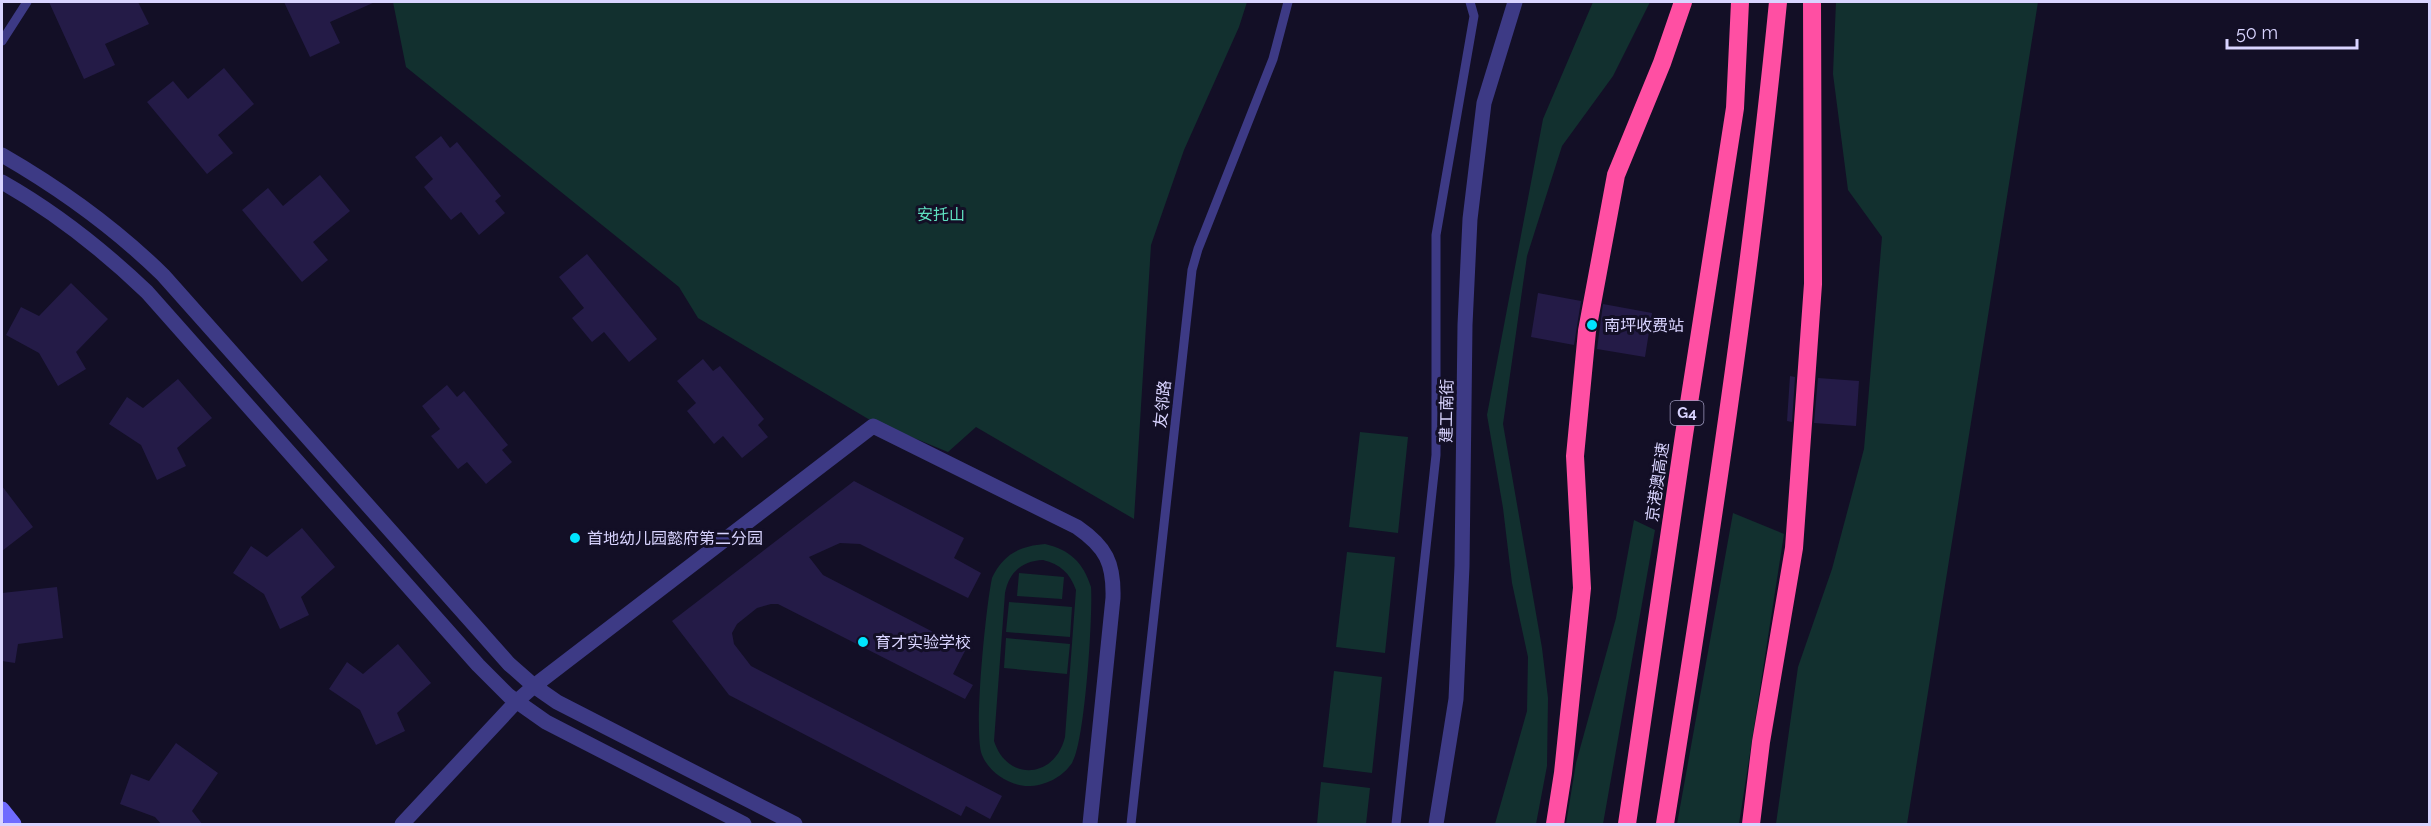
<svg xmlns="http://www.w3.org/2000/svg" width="2431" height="826" font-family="Raleway,'Noto Sans SC',sans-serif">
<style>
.green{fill:#12302f;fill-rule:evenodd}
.building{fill:#241b47}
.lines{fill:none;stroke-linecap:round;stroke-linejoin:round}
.lane{stroke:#3d3a85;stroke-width:9}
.street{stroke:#3d3a85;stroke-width:15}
.secondary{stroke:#6f6bff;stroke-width:15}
.highway{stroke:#ff4fa3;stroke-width:18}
.poi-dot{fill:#00e5ff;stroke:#130f26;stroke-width:2}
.labels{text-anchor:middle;stroke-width:6;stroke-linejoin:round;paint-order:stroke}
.shield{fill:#130f26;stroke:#9e99be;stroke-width:1.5}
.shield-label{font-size:15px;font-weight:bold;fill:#d9d4ff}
.park-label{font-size:16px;fill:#5fe0c0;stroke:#130f26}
.poi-label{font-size:16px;fill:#d9d4ff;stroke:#130f26;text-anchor:start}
.street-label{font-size:16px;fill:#d9d4ff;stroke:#130f26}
</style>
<rect width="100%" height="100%" fill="#130f26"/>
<path class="green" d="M393,2H1247L1239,27L1184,150L1151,245L1134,519L976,427L948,452L870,420L698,318L679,287L406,67Z
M1593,2H1650L1613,76L1562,146L1527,256L1503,424L1542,648L1548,698L1547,766L1536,824H1495L1527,711L1528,657L1512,583L1503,508L1487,415L1543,119Z
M1836,2H2038L1907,824H1776L1798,667L1832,569L1864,449L1882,237L1848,190L1833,74Z
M1360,432L1408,437L1398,533L1349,527Z
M1733,513L1784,534L1739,824H1677Z
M1634,520L1655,530L1603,824H1566L1576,763L1616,618Z
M1045,544C1070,550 1083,562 1091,587C1093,615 1085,743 1072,763C1062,778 1043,787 1025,786C1007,784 989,772 982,755C973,733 986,606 992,578C1003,555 1019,546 1045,544ZM1043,560C1060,564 1070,573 1076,590L1065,737C1055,779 1007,782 994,741L1005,593C1009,572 1022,561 1043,560Z
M1347,552L1395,557L1385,653L1336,647Z
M1019,573L1064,577L1062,599L1017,596Z
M1009,602L1072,607L1070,637L1006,632Z
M1006,638L1070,644L1067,674L1004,668Z
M1334,671L1382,677L1372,773L1323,767Z
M1321,782L1370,788L1366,824H1317Z"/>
<path class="building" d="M49,2H138L149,24L105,44L115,65L84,79Z
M284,2H375L330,22L340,43L310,57Z
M224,68L254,104L218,135L233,153L207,174L147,102L173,81L188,99Z
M441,136L450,148L457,142L501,196L495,201L505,213L479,235L461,212L451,220L424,187L433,179L415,157Z
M320,175L350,211L313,242L328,260L302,282L242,210L268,188L283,206Z
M587,254L657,339L629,362L604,332L592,342L572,318L584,308L559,277Z
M71,283L108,319L76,352L86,369L58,386L39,353L6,335L21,307L39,316Z
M1538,293L1581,301L1574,345L1531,337Z
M1603,304L1652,313L1645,357L1597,349Z
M703,359L713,371L720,366L764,419L758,425L768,437L742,458L723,436L714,444L687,411L696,403L677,381Z
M1790,376L1795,377L1792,422L1787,421Z
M1818,378L1859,381L1856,426L1814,423Z
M178,379L212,418L177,448L186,466L157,480L141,445L109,424L127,397L143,408Z
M447,385L457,397L464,391L508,445L502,450L512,462L486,484L467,462L458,469L431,436L440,429L422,406Z
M854,481L964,538L954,558L981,573L968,598L860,544L840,543L809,557L823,575L966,649L953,674L973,685L965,699L778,604H771L757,608L737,624L732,633L734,644L751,666L1002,796L990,819L966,806L961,816L729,695L672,621Z
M2,486L33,527L2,551Z
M302,528L335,567L301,597L309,615L280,629L264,594L233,573L251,546L267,557Z
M57,587L63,638L18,644L15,663L2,661V593Z
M398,644L431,683L397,713L405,731L376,745L360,710L329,689L347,662L363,674Z
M176,743L218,773L192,811L203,825H162L155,817L120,804L131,774L149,781Z"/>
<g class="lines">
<path class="lane" d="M2,41L27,2
M1131,824L1192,270L1198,249L1273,59L1288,2
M1396,824L1436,455V235L1474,16L1470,2"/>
<path class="street" d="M2,155C61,189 114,227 163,275L509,664L534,686L557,702L795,824
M2,182C55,212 102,249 147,292L478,665L509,696L546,722L744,824
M402,824L516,702L534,686L873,426L1077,527C1106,547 1114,563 1113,598L1090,824
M1436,824L1456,699L1462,566L1465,325L1470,219L1484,103L1515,2"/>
<path class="secondary" d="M2,809L14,824"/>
<path class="highway" d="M1555,824L1563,773L1582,588L1575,456L1587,331L1616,175L1662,63L1683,2
M1627,824L1684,435L1735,108L1740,2
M1665,824C1709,551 1751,277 1778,2
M1751,824L1761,742L1794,548L1813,284L1812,2"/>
</g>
<g class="poi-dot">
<circle cx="1592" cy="325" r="6"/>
<circle cx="575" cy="538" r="6"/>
<circle cx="863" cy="642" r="6"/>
</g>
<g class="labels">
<rect class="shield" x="1670.5" y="401" width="33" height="24" rx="4.5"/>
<g class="shield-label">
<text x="1687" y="418">G4</text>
</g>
<g class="park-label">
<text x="941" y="220">安托山</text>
</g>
<g class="poi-label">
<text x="1604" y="331">南坪收费站</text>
<text x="587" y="544">首地幼儿园懿府第二分园</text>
<text x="875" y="648">育才实验学校</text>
</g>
<g class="street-label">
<text transform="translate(1162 404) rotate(-84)" y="6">友邻路</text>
<text transform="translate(1446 411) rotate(-89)" y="6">建工南街</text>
<text transform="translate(1657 482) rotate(-82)" y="6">京港澳高速</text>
</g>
</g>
<rect width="2431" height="826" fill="none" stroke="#d9d4ff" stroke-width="6"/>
<path d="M2227 39v9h130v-9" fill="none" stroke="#d9d4ff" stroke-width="3"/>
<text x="2236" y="39" font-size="18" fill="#d9d4ff" stroke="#130f26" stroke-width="4.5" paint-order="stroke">50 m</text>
</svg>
